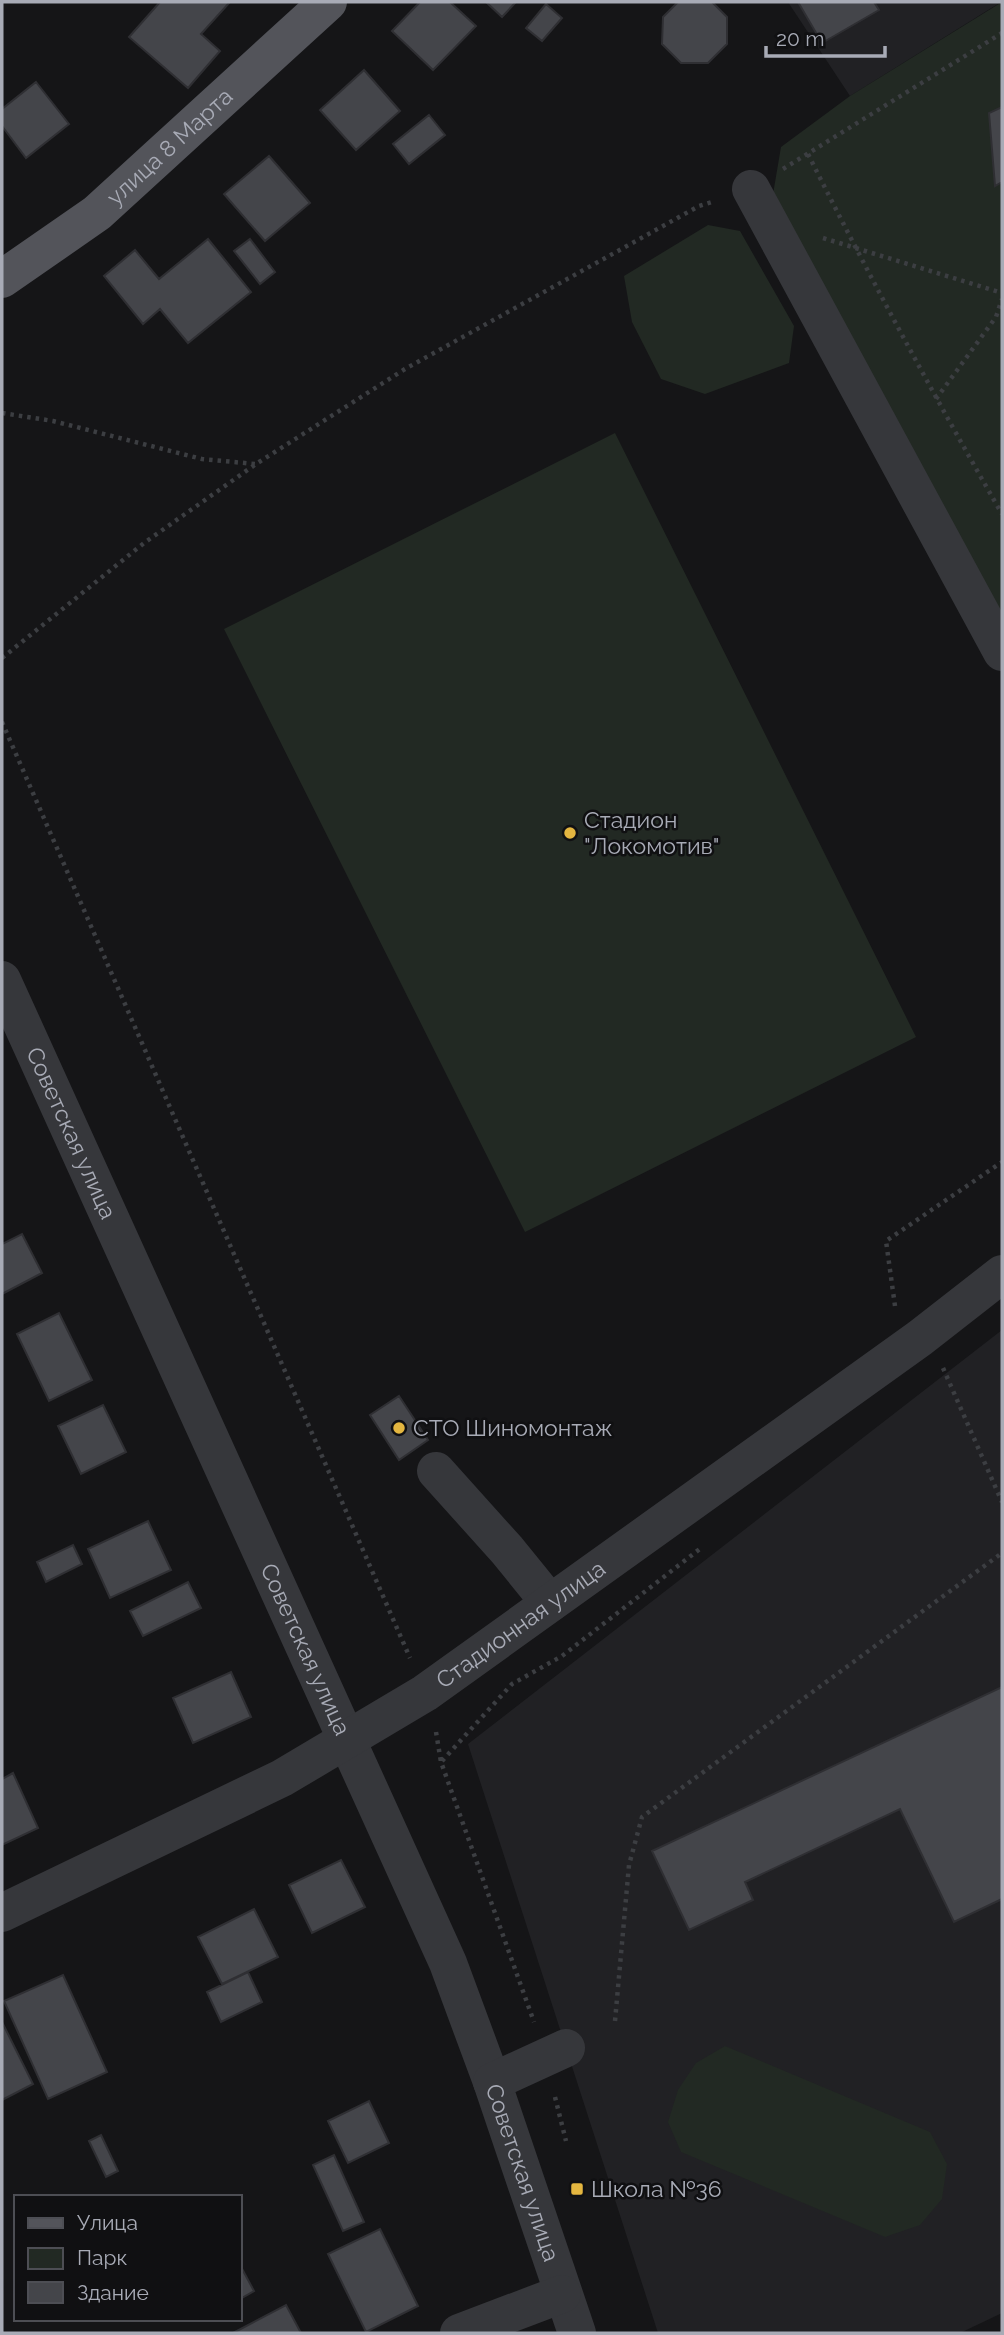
<svg xmlns="http://www.w3.org/2000/svg" width="1004" height="2335" font-family="Raleway,sans-serif">
<style>
.built{fill:#212124}
.green{fill:#222923}
.building{fill:#44454a;stroke:#2f2f33;stroke-width:2}
.lines{fill:none;stroke-linecap:round;stroke-linejoin:round}
.path{stroke:#3c3e42;stroke-width:4.5;stroke-dasharray:3.5 5;stroke-linecap:butt}
.minor{stroke:#36373b;stroke-width:38}
.major{stroke:#53545a;stroke-width:38}
.poi-dot{fill:#e4b640;stroke:#101012;stroke-width:2.5}
.labels{text-anchor:middle;stroke-width:5;stroke-linejoin:round;paint-order:stroke}
.street-label{font-size:23px;fill:#a8abb6;stroke:#101012}
.poi-label{font-size:23px;fill:#a8abb6;stroke:#101012;text-anchor:start}
</style>
<rect width="100%" height="100%" fill="#151517"/>
<path class="built" d="M788,2H1001L850,96Z
M1002,1330V2313L960,2333H658L468,1744Z"/>
<path class="green" d="M1002,2V625L771,206L781,147L850,96Z
M708,225L740,231L794,326L789,363L705,394L661,379L632,322L624,276Z
M615,433L916,1037L525,1232L224,629Z
M725,2046L930,2132L947,2164L942,2199L920,2225L885,2237L681,2152L668,2122L678,2090L696,2063Z"/>
<path class="building" d="M160,2H230L201,34L220,51L188,88L129,37Z
M420,2H450L476,26L433,70L392,31Z
M486,2H516L502,17Z
M678,2H712L727,17V44L708,63H681L662,44L663,17Z
M798,2H874L879,10L822,43Z
M546,4L562,18L542,41L526,28Z
M364,70L400,111L356,150L320,110Z
M36,82L69,124L26,158L2,126V109Z
M1002,107V182L995,186L989,113Z
M429,115L445,135L409,164L393,144Z
M269,156L310,203L265,241L224,194Z
M208,239L251,292L188,343L160,309L143,324L104,276L135,250L159,279Z
M250,239L275,272L260,284L234,251Z
M22,1234L42,1273L2,1294V1244Z
M59,1313L92,1380L49,1401L17,1334Z
M399,1396L428,1440L399,1460L370,1415Z
M103,1405L126,1452L81,1474L58,1426Z
M148,1521L171,1570L110,1598L88,1549Z
M73,1545L82,1564L46,1582L37,1562Z
M188,1582L201,1608L143,1636L130,1611Z
M231,1672L251,1717L193,1743L173,1698Z
M1002,1687V1899L954,1922L900,1809L745,1882L753,1900L689,1930L652,1851Z
M13,1773L38,1828L2,1845V1779Z
M341,1860L365,1907L312,1933L289,1885Z
M254,1909L278,1957L222,1984L198,1937Z
M248,1972L262,2002L221,2022L207,1992Z
M63,1975L107,2072L48,2099L4,2001Z
M2,2022L33,2084L2,2100Z
M369,2101L389,2143L348,2163L328,2121Z
M101,2135L118,2171L106,2177L89,2141Z
M334,2155L364,2222L343,2231L313,2165Z
M380,2229L418,2306L366,2332L328,2254Z
M240,2265L254,2291L240,2299Z
M286,2305L301,2333H233Z"/>
<g class="lines">
<path class="path" d="M808,154C869,276 934,396 1002,514
M783,169L1002,33
M823,238L1002,293
M936,399L996,317L1002,299
M2,413L53,421L202,459L255,464
M2,658L144,543L256,464L405,369L699,206L715,201
M2,722L410,1658
M895,1306L886,1241L1002,1162
M943,1368L1002,1502
M436,1732L441,1762L534,2022
M442,1761L512,1684L562,1656L701,1548
M615,2021L629,1865L642,1817L1002,1553
M555,2097L566,2141"/>
<g class="minor">
<path d="M751,189L1002,652"/>
<path id="s1" d="M2,980L448,1963L492,2082L577,2333"/>
<path d="M436,1471L507,1550L550,1603"/>
<path id="s2" d="M2,1913L282,1778L425,1693L920,1338L1002,1274"/>
<path d="M492,2082L566,2048"/>
<path d="M459,2333L562,2294"/>
</g>
<path class="major" id="s3" d="M2,279L97,213L328,2"/>
</g>
<g class="poi-dot">
<circle cx="570" cy="833" r="7"/>
<circle cx="399" cy="1428" r="7"/>
<rect x="570" y="2182" width="14" height="14" rx="3.5"/>
</g>
<g class="labels">
<g class="street-label">
<text dy="8" stroke="none"><textPath href="#s3" startOffset="214">улица 8 Марта</textPath></text>
<text dy="8" stroke="none"><textPath href="#s1" startOffset="168">Советская улица</textPath></text>
<text dy="8" stroke="none"><textPath href="#s2" startOffset="595">Стадионная улица</textPath></text>
<text dy="8" stroke="none"><textPath href="#s1" startOffset="735">Советская улица</textPath></text>
<text dy="8" stroke="none"><textPath href="#s1" startOffset="1302">Советская улица</textPath></text>
</g>
<g class="poi-label">
<text x="584" y="828">Стадион<tspan x="584" dy="26">"Локомотив"</tspan></text>
<text x="413" y="1436">СТО Шиномонтаж</text>
<text x="591" y="2197">Школа №36</text>
</g>
</g>
<rect width="1004" height="2335" fill="none" stroke="#a8abb6" stroke-width="7"/>
<rect x="14" y="2195" width="228" height="126" fill="#101012" stroke="#4d4e54" stroke-width="2"/>
<rect x="28" y="2218" width="35" height="10" fill="#53545a" stroke="#4d4e54" stroke-width="2"/>
<text x="77" y="2230" font-size="21" fill="#a8abb6">Улица</text>
<rect x="28" y="2248" width="35" height="21" fill="#222923" stroke="#4d4e54" stroke-width="2"/>
<text x="77" y="2265" font-size="21" fill="#a8abb6">Парк</text>
<rect x="28" y="2282" width="35" height="21" fill="#44454a" stroke="#4d4e54" stroke-width="2"/>
<text x="77" y="2300" font-size="21" fill="#a8abb6">Здание</text>
<path d="M766 46v10h119v-10" fill="none" stroke="#a8abb6" stroke-width="3.5"/>
<text x="776" y="46" font-size="21" fill="#a8abb6" stroke="#101012" stroke-width="5" paint-order="stroke">20 m</text>
</svg>
